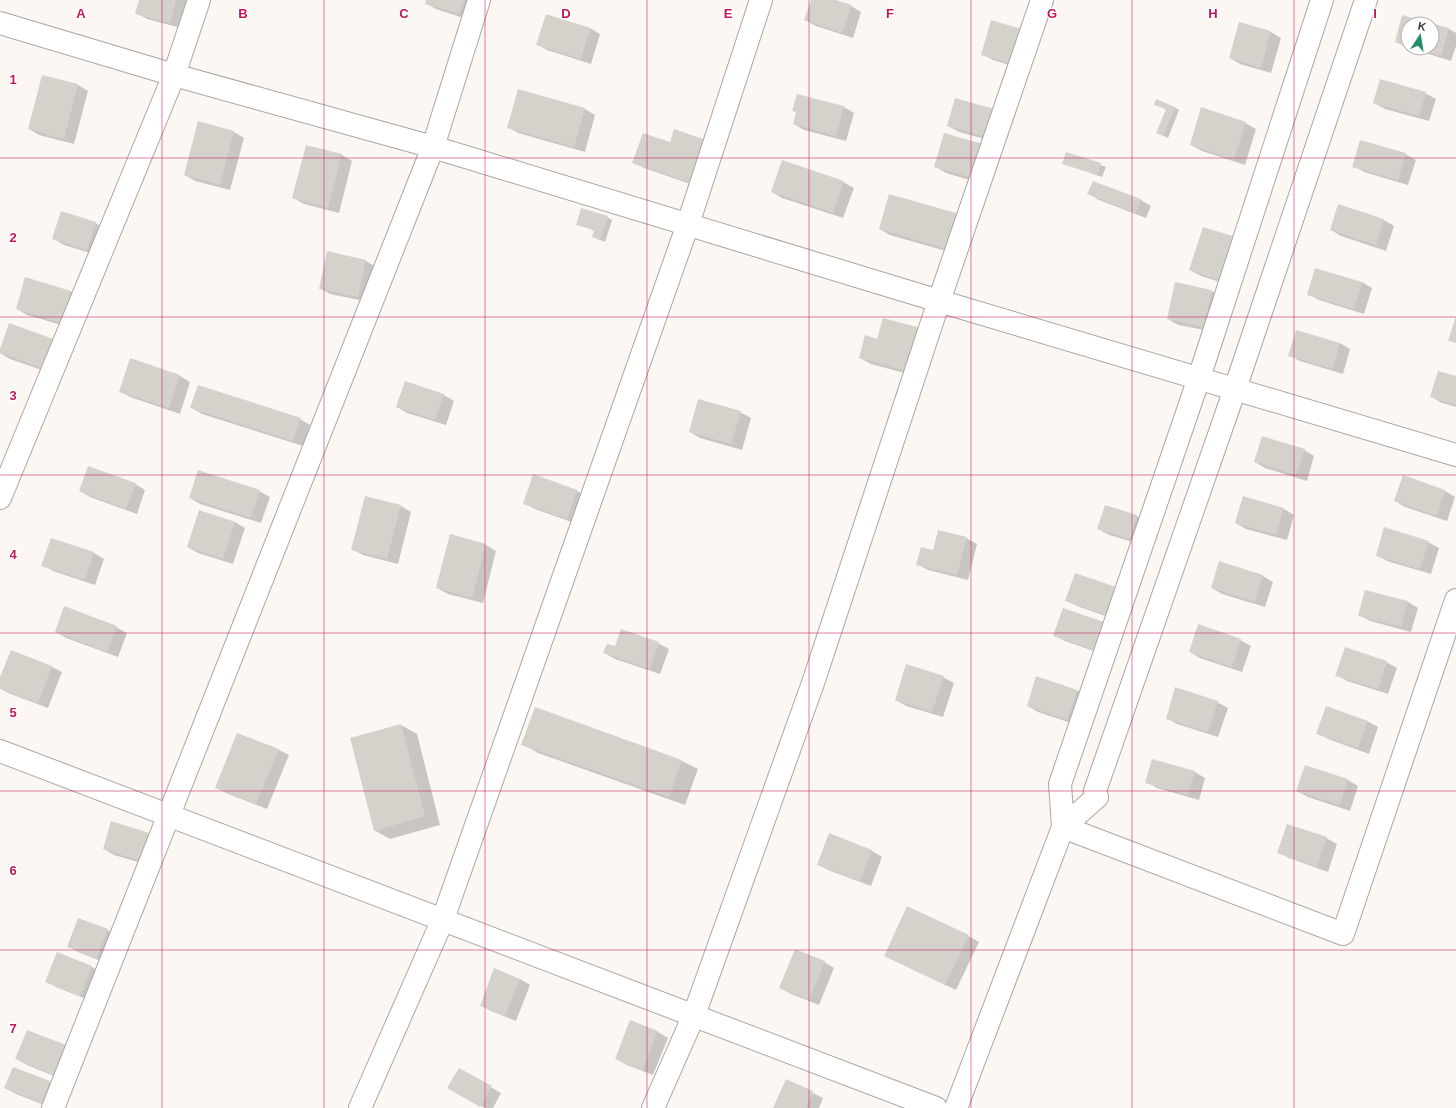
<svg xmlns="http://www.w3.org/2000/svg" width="1456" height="1108" font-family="Helvetica,sans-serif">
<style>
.shadow{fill:#0003}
.building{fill:#d5d2cc}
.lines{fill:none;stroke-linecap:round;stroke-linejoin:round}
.minor-casing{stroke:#aba6a1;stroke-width:24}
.minor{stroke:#fff;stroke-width:22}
.grid{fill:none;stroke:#c2185b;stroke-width:1;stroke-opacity:0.55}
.grid-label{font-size:13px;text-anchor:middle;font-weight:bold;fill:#c2185b;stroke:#fff;stroke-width:3;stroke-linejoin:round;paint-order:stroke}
</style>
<rect width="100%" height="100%" fill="#fcf7f2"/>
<path class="shadow" d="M140,0H187L181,28L147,19L137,13Z
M427,0H476L470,20L436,9L426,3Z
M812,0H833L851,6L861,12L853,38L816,26L805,20Z
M547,15L590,28L600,34L591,64L547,50L537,44Z
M1403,16L1431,24H1408V48H1432V24L1449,29L1456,33V46L1451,61L1406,47L1396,42Z
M992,21L1026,70L993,60L982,54Z
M1239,23L1271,32L1281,38L1271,73L1240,64L1230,58Z
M78,85L88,91L74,144L39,135L29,129Z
M519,90L585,109L595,115L585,152L518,133L508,127Z
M1425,93L1436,99L1429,121L1385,109L1374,103Z
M798,95L844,107L854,113L846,141L804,130L794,124L797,113Z
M1155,104L1174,107L1179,110L1168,138L1162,135L1167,110Z
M993,110L996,142L959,132L948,126Z
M1245,123L1256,129L1245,165L1202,151L1191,145Z
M234,132L244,138L230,190L195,181L185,175Z
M643,134L702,188L644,168L633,162Z
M945,134L983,184L946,173L936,167Z
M307,146L342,155L352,161L339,213L304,204L293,198Z
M1067,153L1106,167L1102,177L1063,163Z
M1405,154L1416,160L1408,185L1364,172L1354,166Z
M843,182L854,188L843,218L782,198L772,192Z
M1093,182L1141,200L1151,206L1146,218L1099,200L1089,194Z
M1339,206L1384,220L1394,226L1386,251L1341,236L1331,230Z
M955,214L966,220L956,254L890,235L880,229Z
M607,217L612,220L605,242L593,237L595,231L577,224Z
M95,223L106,229L97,255L64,245L54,239Z
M1245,244L1232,286L1201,276L1190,270Z
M328,253L366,261L376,267L369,302L330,294L320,288Z
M1362,282L1372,288L1364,314L1319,300L1308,294Z
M70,291L81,297L72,328L27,315L17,309Z
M1212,291L1222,297L1215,332L1178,325L1168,319Z
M10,324L59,376L10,359L0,353Z
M866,337L919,377L871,364L860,358Z
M1340,343L1350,349L1343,374L1300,361L1289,355Z
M131,360L180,376L190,382L180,414L130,397L120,391Z
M1456,377V407L1442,403L1432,397Z
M444,395L454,401L446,425L407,413L397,407Z
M192,408L300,419L310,425L303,446L202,414Z
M740,412L751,418L742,450L700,438L690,432Z
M1304,450L1314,456L1307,481L1265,468L1255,462Z
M534,476L577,491L587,497L577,524L535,509L524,503Z
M1403,477L1445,491L1455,497L1447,521L1405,507L1395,501Z
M135,484L145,490L137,514L90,497L80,491Z
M259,491L270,497L261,523L200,504L190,498Z
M366,497L401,506L411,512L398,564L363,555L352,549Z
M1243,497L1284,509L1294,515L1287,540L1246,529L1236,523Z
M200,511L235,522L245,528L233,564L198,553L188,547Z
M1137,516L1147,522L1140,544L1109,535L1098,529Z
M451,535L486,545L496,551L483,603L448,594L437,588Z
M966,538L977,544L968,580L928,570L917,564L934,552Z
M1428,542L1439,548L1431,574L1387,561L1377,555Z
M94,553L104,559L95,585L53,571L43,565Z
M1219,563L1263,576L1273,582L1265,607L1222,594L1212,588Z
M1118,589L1120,621L1077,606L1066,600Z
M1408,602L1418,608L1411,632L1370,621L1359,615Z
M1106,624L1108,656L1065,641L1055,635Z
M116,627L127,633L118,657L66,638L56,632Z
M1240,640L1251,646L1242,672L1200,658L1190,652Z
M658,643L669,649L660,674L615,659L605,653L615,647Z
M1386,662L1397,668L1388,694L1347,681L1337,675Z
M52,667L62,672L48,708L8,693L0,688V680Z
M943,677L954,683L943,717L906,706L896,700Z
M1076,690L1087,696L1077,725L1038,712L1028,706Z
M1217,702L1228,708L1218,737L1177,724L1167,718Z
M535,708L682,761L698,769L685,805L538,753L523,744Z
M1367,721L1378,727L1369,754L1328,739L1318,733Z
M401,725L417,734L440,825L390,839L374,830Z
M279,750L289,755L267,809L226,793L216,787Z
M1305,767L1348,780L1358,786L1350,811L1308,797L1297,791Z
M1195,772L1205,778L1199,800L1157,788L1147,782Z
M148,834L159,840L151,866L114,855L104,849Z
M830,834L872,851L882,857L871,886L828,870L818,864Z
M1326,838L1337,844L1328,872L1289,858L1278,852Z
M107,930L117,936L106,963L78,952L68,946Z
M968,936L979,942L956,990L885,956Z
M57,953L92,967L102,973L91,1001L56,987L46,981Z
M824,962L834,968L819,1005L791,994L780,988Z
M520,979L530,985L516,1021L491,1011L481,1005Z
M631,1022L658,1032L668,1038L653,1075L627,1065L616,1059Z
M65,1046L76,1052L64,1080L27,1065L17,1059Z
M459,1069L501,1093L493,1108H485L448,1087Z
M787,1080L823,1098L819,1108H775Z
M50,1082L60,1088L52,1108L16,1094L5,1088Z"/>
<path class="building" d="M139,0H176L170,23L135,14Z
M426,0H464L459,14L425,4Z
M811,0H836L852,5L842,33L804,20Z
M546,14L590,28L581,59L536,45Z
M1402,15L1449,28L1441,56L1416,48H1432V24H1408V46L1395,42Z
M991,20L1025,30L1016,65L981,55Z
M1239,22L1271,31L1261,68L1229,58Z
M42,75L78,84L64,139L28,129Z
M1380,79L1426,92L1419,116L1373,103Z
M518,89L585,108L574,147L507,128Z
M797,94L844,106L836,136L793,124L796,112L792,111Z
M955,98L994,109L986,137L947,126Z
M1156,99L1175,107L1163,136L1156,133L1166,109L1154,105Z
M1201,107L1246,122L1234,160L1190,145Z
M198,121L234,131L220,185L184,175Z
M674,129L706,140L691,183L632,163L643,133L670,142Z
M944,133L983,144L973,178L934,167Z
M1360,140L1406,153L1398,180L1352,167Z
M306,145L342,154L328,208L292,198Z
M1066,152L1101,163L1097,175L1062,164Z
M782,160L844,181L833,213L771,192Z
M1093,181L1141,199L1136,213L1087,194Z
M889,194L956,213L946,249L879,229Z
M1338,204L1384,219L1376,245L1330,230Z
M581,208L608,216L600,240L592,237L594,230L576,225Z
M61,211L96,222L87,250L52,239Z
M1203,227L1236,237L1222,281L1189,270Z
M327,251L366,260L358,297L319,289Z
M1315,268L1362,282L1354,309L1307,295Z
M25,277L71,291L61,323L16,309Z
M1175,282L1212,290L1204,327L1167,319Z
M1456,316V343L1448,341Z
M883,318L921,328L909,372L859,358L865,335L877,339Z
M9,323L59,341L49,371L0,353V349Z
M1296,330L1340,343L1333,369L1288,356Z
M130,358L180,375L169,408L119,392Z
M1438,371L1456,376V405L1430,397Z
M405,381L444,394L435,420L396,407Z
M198,385L301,418L293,441L190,408Z
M698,399L741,411L731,444L689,432Z
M1262,436L1305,449L1296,475L1254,462Z
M88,466L136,483L126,509L79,491Z
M198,470L260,490L251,518L189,498Z
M533,474L577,490L567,519L523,504Z
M1403,475L1445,490L1437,516L1394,501Z
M365,496L401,505L387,559L351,550Z
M1243,496L1284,508L1276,535L1235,523Z
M1105,505L1137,515L1130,539L1097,529Z
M199,510L235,522L223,559L187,547Z
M1384,527L1429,541L1420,569L1376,556Z
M938,530L967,537L957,575L916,565L921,547L933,550Z
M450,534L486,544L472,598L436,588Z
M51,538L94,552L85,580L41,566Z
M1219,561L1263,575L1255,602L1211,588Z
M1075,573L1119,588L1109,616L1065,601Z
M1365,590L1408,601L1401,627L1358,616Z
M64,606L117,626L107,652L55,632Z
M1063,608L1107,623L1097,651L1053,636Z
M1198,624L1241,639L1232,667L1189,652Z
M621,629L659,642L650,669L603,653L607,644L615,646Z
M1345,647L1387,661L1378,689L1335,676Z
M11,650L52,666L38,703L0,689V677Z
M906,664L944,676L932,712L895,700Z
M1036,676L1077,690L1067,720L1027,706Z
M1175,687L1218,701L1208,732L1166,719Z
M1326,706L1368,721L1358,748L1316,734Z
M535,707L682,760L669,797L521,745Z
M401,724L425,816L374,831L350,738Z
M237,733L279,749L256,804L215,788Z
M1152,759L1195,771L1188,795L1145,783Z
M1305,765L1348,779L1340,805L1296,791Z
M111,821L149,833L140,861L103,849Z
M1287,824L1327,837L1317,867L1277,853Z
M829,833L872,850L860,881L817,865Z
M907,906L969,935L945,985L884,956Z
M78,918L108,929L96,958L67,947Z
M795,949L825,961L809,1000L779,988Z
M57,952L92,966L80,996L45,982Z
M494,968L520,979L505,1016L480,1006Z
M630,1020L658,1031L642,1070L615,1059Z
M27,1030L66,1045L54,1075L15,1059Z
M13,1067L50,1081L42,1103L4,1088Z
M459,1068L492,1086L480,1107L447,1088Z
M786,1079L813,1091L806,1108H773Z"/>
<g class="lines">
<defs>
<path id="minor" d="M0,23L174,75L433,147L939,301L1456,455
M0,498L174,75L199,0
M0,751L936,1108
M1063,827L1097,797L1095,791L1235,389L1366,0
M1063,827L1343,934L1456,600
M53,1108L433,147L479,0
M360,1108L443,919L688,224L761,0
M653,1108L694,1015L813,683L939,301L1042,0
M956,1108L1063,827L1060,784L1199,378L1322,0"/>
</defs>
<use href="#minor" class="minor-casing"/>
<use href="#minor" class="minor"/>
</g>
<path class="grid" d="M162,0V1108M324,0V1108M485,0V1108M647,0V1108M809,0V1108M971,0V1108M1132,0V1108M1294,0V1108M0,158H1456M0,317H1456M0,475H1456M0,633H1456M0,791H1456M0,950H1456"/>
<g class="grid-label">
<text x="81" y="18">A</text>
<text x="243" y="18">B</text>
<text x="404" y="18">C</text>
<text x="566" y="18">D</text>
<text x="728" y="18">E</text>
<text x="890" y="18">F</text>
<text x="1052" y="18">G</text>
<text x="1213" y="18">H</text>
<text x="1375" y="18">I</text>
<text x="13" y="84">1</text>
<text x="13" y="242">2</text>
<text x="13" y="400">3</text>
<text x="13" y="559">4</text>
<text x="13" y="717">5</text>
<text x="13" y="875">6</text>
<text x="13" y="1033">7</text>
</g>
<g transform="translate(1420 36) rotate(12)"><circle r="19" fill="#ffffff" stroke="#afaead"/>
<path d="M0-3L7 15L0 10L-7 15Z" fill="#258d69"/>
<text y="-6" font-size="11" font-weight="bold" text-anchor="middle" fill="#363432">K</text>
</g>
</svg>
